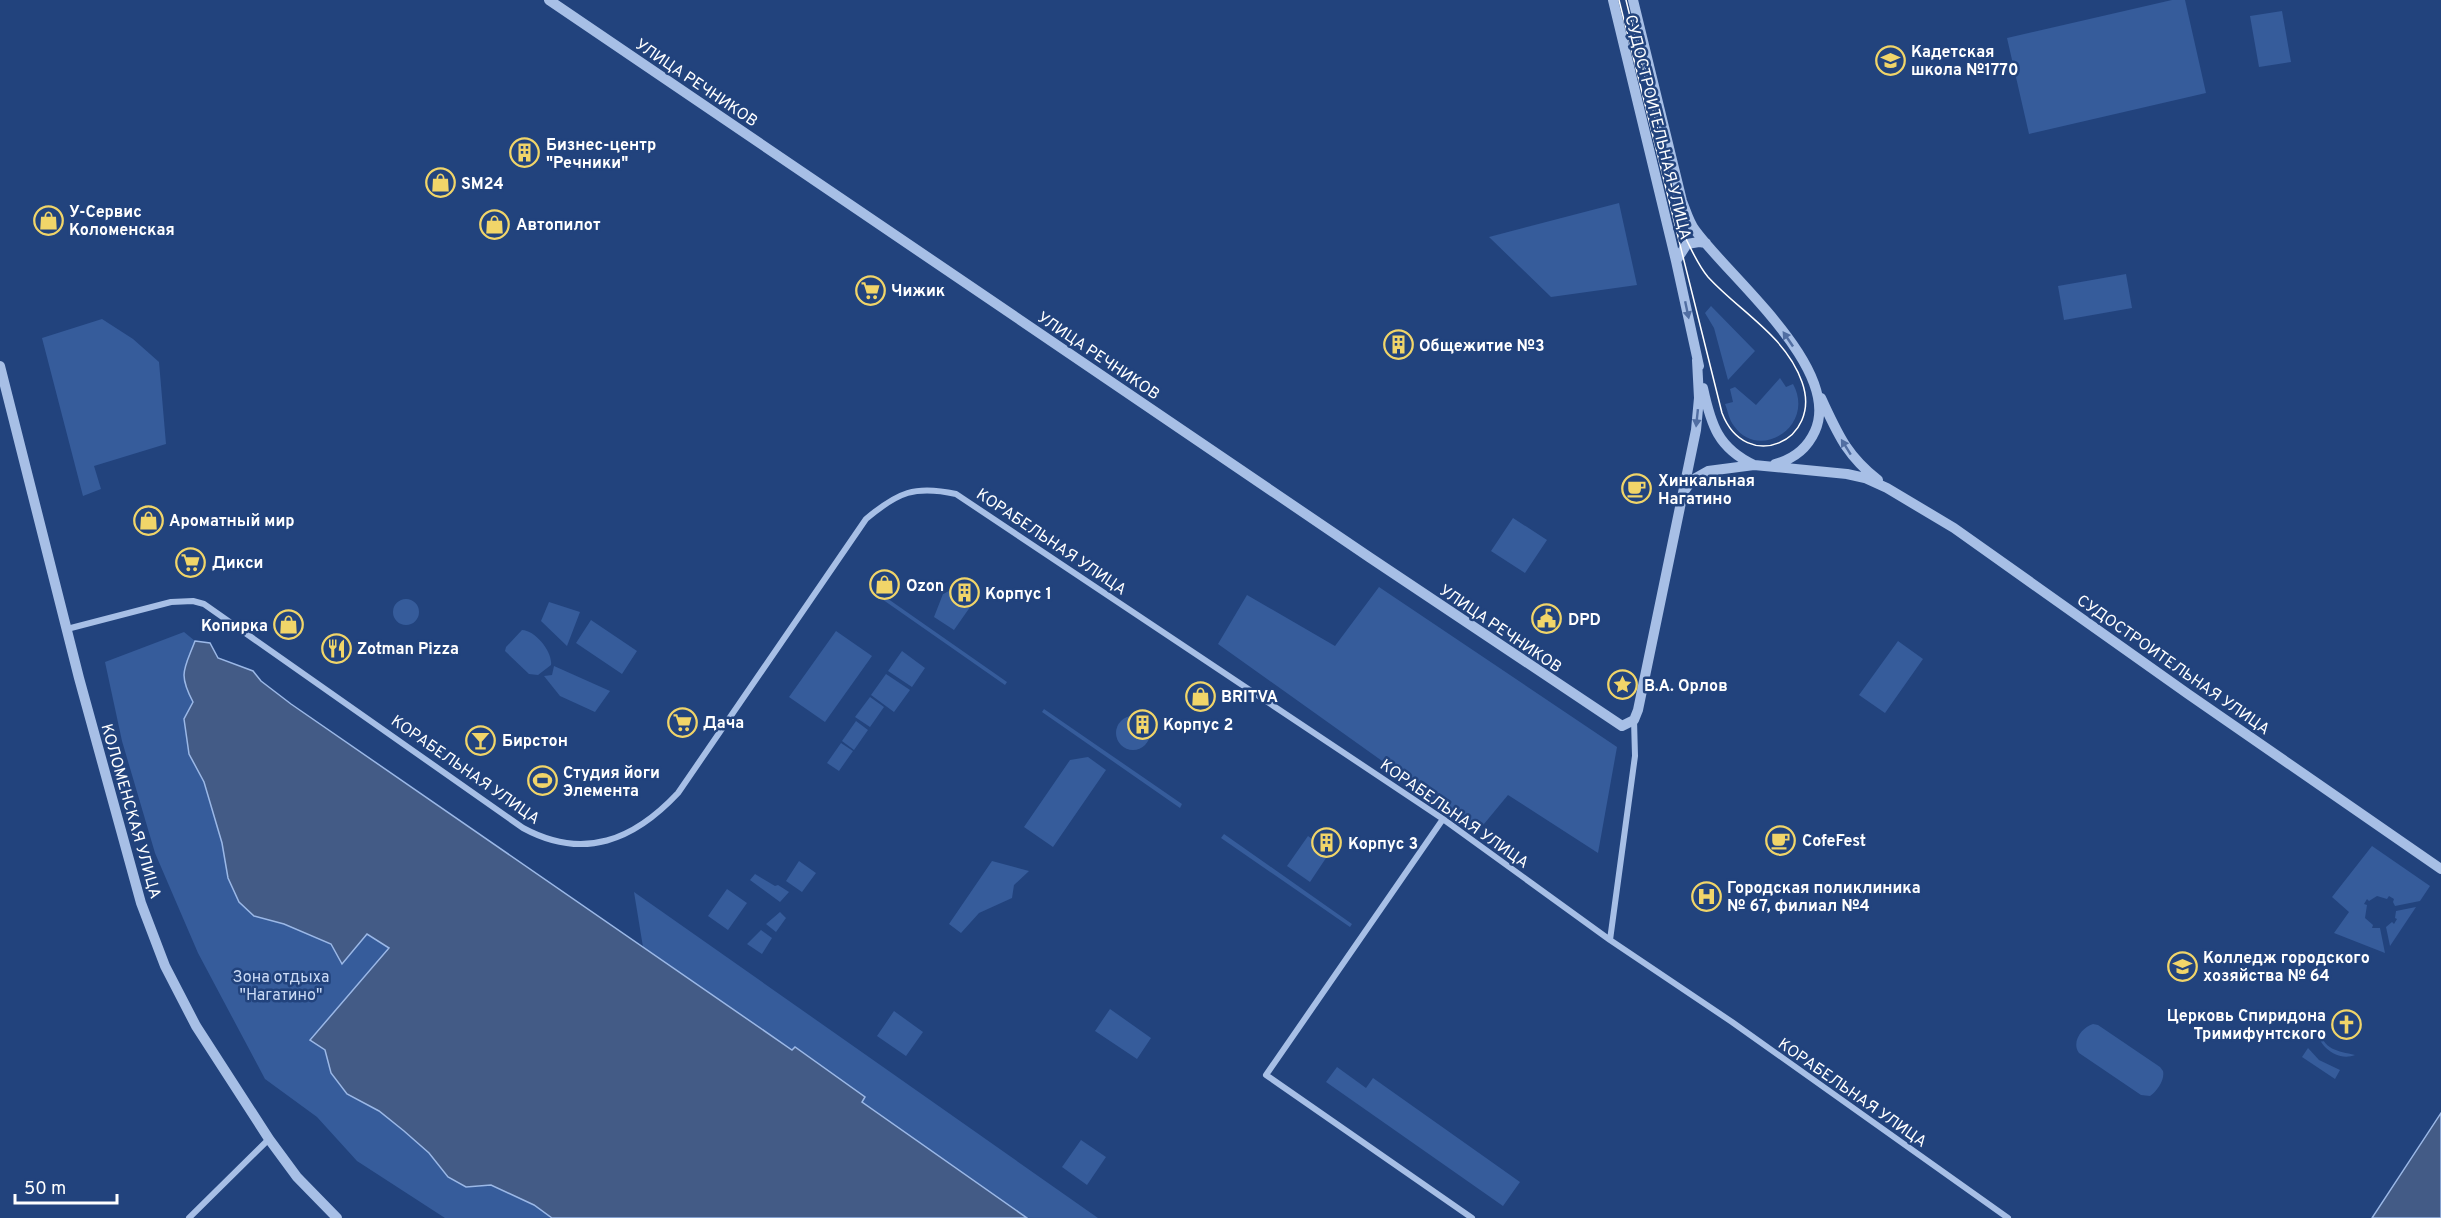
<svg xmlns="http://www.w3.org/2000/svg" width="2441" height="1218" font-family="Overpass,sans-serif">
<style>
.green{fill:#365c9b}
.water{fill:#435b86;stroke:#9bb8e7;stroke-width:1.5}
.lines{fill:none;stroke-linecap:round;stroke-linejoin:round}
.minor{stroke:#a7bfe6;stroke-width:6}
.tertiary{stroke:#a7bfe6;stroke-width:10}
.tram{stroke:#fff;stroke-width:1.5}
.oneway{fill:#516ea2}
.labels{text-anchor:middle;stroke-width:5;stroke-linejoin:round;paint-order:stroke}
.poi-label{font-size:16px;font-weight:bold;fill:#fff;stroke:#22437d;text-anchor:start}
.street-label{font-size:16px;fill:#fff;stroke:#22437d}
.park-label{font-size:16px;fill:#cadaf5;stroke:#22437d}
</style>
<rect width="100%" height="100%" fill="#22437d"/>
<path class="green" d="M2172,0H2185L2206,93L2029,134L2007,38Z
M2282,11L2291,62L2259,67L2250,16Z
M1619,203L1637,285L1551,297L1489,237Z
M2126,274L2132,308L2064,320L2058,286Z
M1711,306L1755,351L1728,380L1714,328L1705,313Z
M102,319L133,339L159,362L166,444L94,466L101,489L83,496L42,338Z
M1780,378L1786,387L1793,384C1816,426 1759,462 1734,426C1729,420 1728,411 1725,404L1733,402L1730,389L1735,387L1756,405Z
M1513,518L1547,540L1525,573L1491,551Z
M871,587L1007,682L1005,685L869,590Z
M957,587L975,600L954,630L934,617L943,594Z
M1379,587L1617,747L1598,853L1508,795L1479,830L1218,644L1247,595L1335,646Z
M393 612a13 13 0 1 1 26 0a13 13 0 1 1-26 0Z
M549,602L580,612L567,646L541,621Z
M591,620L637,651L622,674L576,643Z
M522,630C535,630 553,652 551,665L538,675L529,674L505,651L506,647Z
M836,631L872,656L825,722L789,697Z
M184,632L195,641L185,668L193,702L184,719L189,754L204,782L222,843L228,878L254,916L284,924L331,944L367,934L389,948L310,1040L325,1050L331,1073L347,1094L379,1111L404,1131L429,1153L448,1177L466,1187L491,1185L534,1205L552,1218H445L357,1161L317,1117L265,1079L198,953L155,853L122,741L105,662Z
M1898,641L1923,659L1885,713L1859,695Z
M902,651L925,668L912,687L888,671Z
M554,666L610,691L595,712L560,696L544,676L552,675Z
M886,674L910,690L894,712L871,695Z
M870,697L884,707L870,727L855,717Z
M1044,709L1182,804L1180,808L1042,712Z
M1116 733a17 17 0 1 1 34 0a17 17 0 1 1-34 0Z
M856,721L868,730L854,750L842,741Z
M841,743L853,751L839,771L827,763Z
M1088,757L1106,770L1053,847L1024,827L1070,760Z
M1224,834L1352,924L1350,927L1221,838Z
M1308,836L1330,852L1310,882L1287,866Z
M2372,846L2430,886L2420,901L2395,906L2393,902L2394,899L2389,896L2387,899L2377,896L2369,901L2367,899L2364,904L2367,905L2365,918L2373,925L2372,928H2380L2385,953L2334,933L2349,912L2332,897Z
M799,861L816,873L802,892L786,881Z
M992,861L1029,871L1014,885L1012,898L979,913L961,933L949,924Z
M755,874L775,886L778,885L789,892L780,902L750,880Z
M727,889L747,903L728,930L708,916Z
M634,892L1098,1218H1027L862,1102L865,1097L795,1047L792,1050L643,947Z
M2416,907L2390,946L2386,927L2392,922L2394,924L2397,919L2395,918L2396,911Z
M780,912L786,918L776,932L766,924Z
M761,930L772,938L762,954L747,944Z
M1110,1009L1151,1038L1137,1059L1095,1031Z
M894,1011L923,1032L906,1056L877,1036Z
M2093,1024L2098,1025L2160,1067L2163,1071C2165,1080 2157,1091 2150,1096L2141,1095L2079,1053C2071,1042 2082,1027 2093,1024Z
M2316,1028L2319,1029C2323,1050 2338,1051 2355,1055C2337,1062 2318,1046 2316,1028Z
M2308,1048L2319,1060L2340,1070L2335,1079L2302,1057Z
M1337,1067L1366,1088L1373,1078L1520,1182L1503,1206L1326,1082Z
M1081,1140L1106,1157L1087,1185L1062,1167Z"/>
<path class="water" d="M195,641L210,643L218,658L253,671L261,681L291,704L792,1050L795,1047L865,1097L862,1102L1027,1218H552L534,1205L491,1185L466,1187L448,1177L429,1153L404,1131L379,1111L347,1094L331,1073L325,1050L310,1040L389,948L367,934L342,964L331,944L284,924L254,916L239,902L228,878L222,843L204,782L189,754L184,719L193,702C178,673 184,670 195,641Z
M2441,1113V1218H2372Z"/>
<g class="lines">
<path class="minor" d="M67,629L171,602L193,601L204,604L523,828C584,861 634,840 678,793L866,519C898,492 915,485 956,494L1443,819L1610,940L1732,1022L2008,1218
M1443,819L1266,1075L1472,1218
M1610,940L1635,756L1634,720
M189,1218L269,1139"/>
<path class="tertiary" d="M549,0L1369,557L1622,726L1634,720L1638,710L1696,430L1699,398L1697,360
M1613,0L1676,261L1699,366
M1633,0L1682,201C1686,211 1689,222 1695,230C1728,276 1843,369 1815,431C1807,449 1794,459 1775,464
M1676,261L1687,244L1699,242L1706,243
M0,366L79,678L141,903L165,966L196,1026L269,1139L297,1177L337,1218
M1703,388C1711,425 1718,448 1754,465
M1821,398C1838,434 1846,455 1878,480
M1683,493L1692,480L1708,471L1754,465L1847,474L1865,478L1887,488L1954,528L2188,694L2441,869"/>
<path class="tram" d="M1619,0L1722,413C1746,475 1823,441 1802,382C1786,336 1739,311 1708,277C1697,264 1691,248 1683,233L1626,0"/>
</g>
<defs><path id="oneway-solid" d="M-6-.8H1V-3.2L6.5 0L1 3.2V.8H-6Z" transform="scale(1.5)"/></defs>
<g class="oneway">
<use href="#oneway-solid" transform="translate(1687 310) rotate(78)"/>
<use href="#oneway-solid" transform="translate(1788 339) rotate(-124)"/>
<use href="#oneway-solid" transform="translate(1697 418) rotate(96)"/>
<use href="#oneway-solid" transform="translate(1846 447) rotate(-122)"/>
</g>
<defs>
<symbol id="school-ring" viewBox="-11 -11 22 22"><circle r="9.5" fill="#22437d" stroke="#f1d569" stroke-width="1.5"/><path d="M0-5L7-2L0 1L-7-2ZM-4 1L0 2.5L4 1V4Q0 6-4 4Z" fill="#f1d569"/></symbol>
<symbol id="building-ring" viewBox="-11 -11 22 22"><circle r="9.5" fill="#22437d" stroke="#f1d569" stroke-width="1.5"/><path d="M-4-6H4V6H1V3H-1V6H-4ZM-2.5-4.3h1.7v1.8h-1.7ZM.8-4.3h1.7v1.8H.8ZM-2.5-1h1.7V.8h-1.7ZM.8-1h1.7V.8H.8Z" fill="#f1d569"/></symbol>
<symbol id="shop-ring" viewBox="-11 -11 22 22"><circle r="9.5" fill="#22437d" stroke="#f1d569" stroke-width="1.5"/><path d="M-5-2.5h2.3a2.7 3.5 0 0 1 5.4 0H5L5.5 6h-11ZM-1.5-2.5h3a1.5 2.3 0 0 0-3 0Z" fill="#f1d569"/></symbol>
<symbol id="supermarket-ring" viewBox="-11 -11 22 22"><circle r="9.5" fill="#22437d" stroke="#f1d569" stroke-width="1.5"/><path d="M-6-5.5h2.5l.6 2H6L4.5 2H-2.5L-4.4-4H-6ZM-1.5 3.2a1.3 1.3 0 1 0 .1 0ZM3 3.2a1.3 1.3 0 1 0 .1 0Z" fill="#f1d569"/></symbol>
<symbol id="cafe-ring" viewBox="-11 -11 22 22"><circle r="9.5" fill="#22437d" stroke="#f1d569" stroke-width="1.5"/><path d="M-5.5-4.5H6V0H3Q3 3.5 0 3.5H-2.5Q-5.5 3.5-5.5 0ZM3-3.2v2h1.7v-2ZM-6 4.5H4V6H-6Z" fill="#f1d569"/></symbol>
<symbol id="civic-ring" viewBox="-11 -11 22 22"><circle r="9.5" fill="#22437d" stroke="#f1d569" stroke-width="1.5"/><path d="M-.6-6.5H3V-4.5H.6V-3L4-1V1h2V6H-6V1h2V-1L-.6-3ZM-1.2 2.5V6h2.4V2.5Z" fill="#f1d569"/></symbol>
<symbol id="restaurant-ring" viewBox="-11 -11 22 22"><circle r="9.5" fill="#22437d" stroke="#f1d569" stroke-width="1.5"/><path d="M-5-6h1v4h1v-4h1v4h1v-4h1v5L-1.5 .5V6h-2V.5L-5-1ZM5-6V6H3V1.5H1.5Q1.5-4 5-6Z" fill="#f1d569"/></symbol>
<symbol id="sight-ring" viewBox="-11 -11 22 22"><circle r="9.5" fill="#22437d" stroke="#f1d569" stroke-width="1.5"/><path d="M0-6L1.8-2.2L6-1.7L2.9 1.2L3.7 5.4L0 3.3L-3.7 5.4L-2.9 1.2L-6-1.7L-1.8-2.2Z" fill="#f1d569"/></symbol>
<symbol id="bar-ring" viewBox="-11 -11 22 22"><circle r="9.5" fill="#22437d" stroke="#f1d569" stroke-width="1.5"/><path d="M-6-5H6L.8 .8V4.5H3.5V6h-7V4.5H-.8V.8Z" fill="#f1d569"/></symbol>
<symbol id="stadium-ring" viewBox="-11 -11 22 22"><circle r="9.5" fill="#22437d" stroke="#f1d569" stroke-width="1.5"/><path d="M0-5a6.5 5 0 1 0 0 10a6.5 5 0 1 0 0-10ZM-3.5-1.8h7v3.6h-7Z" fill="#f1d569"/></symbol>
<symbol id="hospital-ring" viewBox="-11 -11 22 22"><circle r="9.5" fill="#22437d" stroke="#f1d569" stroke-width="1.5"/><path d="M-5-5h3v3.5h4V-5h3V5h-3V1.5h-4V5h-3Z" fill="#f1d569"/></symbol>
<symbol id="university-ring" viewBox="-11 -11 22 22"><circle r="9.5" fill="#22437d" stroke="#f1d569" stroke-width="1.5"/><path d="M0-5L7-2L0 1L-7-2ZM-4 1L0 2.5L4 1V4Q0 6-4 4Z" fill="#f1d569"/></symbol>
<symbol id="church-ring" viewBox="-11 -11 22 22"><circle r="9.5" fill="#22437d" stroke="#f1d569" stroke-width="1.5"/><path d="M-1.2-6h2.4v3.5h3.3v2.4h-3.3V6h-2.4V-.1h-3.3v-2.4h3.3Z" fill="#f1d569"/></symbol>
</defs>
<g fill-rule="evenodd">
<use href="#school-ring" x="1874" y="44" width="33" height="33"/>
<use href="#building-ring" x="508" y="136" width="33" height="33"/>
<use href="#shop-ring" x="424" y="166" width="33" height="33"/>
<use href="#shop-ring" x="32" y="204" width="33" height="33"/>
<use href="#shop-ring" x="478" y="208" width="33" height="33"/>
<use href="#supermarket-ring" x="854" y="274" width="33" height="33"/>
<use href="#building-ring" x="1382" y="328" width="33" height="33"/>
<use href="#cafe-ring" x="1620" y="472" width="33" height="33"/>
<use href="#shop-ring" x="132" y="504" width="33" height="33"/>
<use href="#supermarket-ring" x="174" y="546" width="33" height="33"/>
<use href="#shop-ring" x="868" y="568" width="33" height="33"/>
<use href="#building-ring" x="948" y="576" width="33" height="33"/>
<use href="#civic-ring" x="1530" y="602" width="33" height="33"/>
<use href="#shop-ring" x="272" y="608" width="33" height="33"/>
<use href="#restaurant-ring" x="320" y="632" width="33" height="33"/>
<use href="#sight-ring" x="1606" y="668" width="33" height="33"/>
<use href="#shop-ring" x="1184" y="680" width="33" height="33"/>
<use href="#supermarket-ring" x="666" y="706" width="33" height="33"/>
<use href="#building-ring" x="1126" y="708" width="33" height="33"/>
<use href="#bar-ring" x="464" y="724" width="33" height="33"/>
<use href="#stadium-ring" x="526" y="764" width="33" height="33"/>
<use href="#cafe-ring" x="1764" y="824" width="33" height="33"/>
<use href="#building-ring" x="1310" y="826" width="33" height="33"/>
<use href="#hospital-ring" x="1690" y="880" width="33" height="33"/>
<use href="#university-ring" x="2166" y="950" width="33" height="33"/>
<use href="#church-ring" x="2330" y="1008" width="33" height="33"/>
</g>
<g class="labels">
<g class="poi-label">
<text x="1911" y="57">Кадетская<tspan x="1911" dy="18">школа №1770</tspan></text>
<text x="546" y="150">Бизнес-центр<tspan x="546" dy="18">"Речники"</tspan></text>
<text x="461" y="189">SM24</text>
<text x="69" y="217">У-Сервис<tspan x="69" dy="18">Коломенская</tspan></text>
<text x="516" y="230">Автопилот</text>
<text x="891" y="296">Чижик</text>
<text x="1419" y="351">Общежитие №3</text>
<text x="1658" y="486">Хинкальная<tspan x="1658" dy="18">Нагатино</tspan></text>
<text x="169" y="526">Ароматный мир</text>
<text x="212" y="568">Дикси</text>
<text x="906" y="591">Ozon</text>
<text x="985" y="599">Корпус 1</text>
<text x="1568" y="625">DPD</text>
<text x="268" y="631" text-anchor="end">Копирка</text>
<text x="357" y="654">Zotman Pizza</text>
<text x="1644" y="691">В.А. Орлов</text>
<text x="1221" y="702">BRITVA</text>
<text x="703" y="728">Дача</text>
<text x="1163" y="730">Корпус 2</text>
<text x="502" y="746">Бирстон</text>
<text x="563" y="778">Студия йоги<tspan x="563" dy="18">Элемента</tspan></text>
<text x="1802" y="846">CofeFest</text>
<text x="1348" y="849">Корпус 3</text>
<text x="1727" y="893">Городская поликлиника<tspan x="1727" dy="18">№ 67, филиал №4</tspan></text>
<text x="2203" y="963">Колледж городского<tspan x="2203" dy="18">хозяйства № 64</tspan></text>
<text x="2326" y="1021" text-anchor="end">Церковь Спиридона<tspan x="2326" dy="18">Тримифунтского</tspan></text>
</g>
<g class="street-label">
<text transform="translate(697 82) rotate(34)" y="6">УЛИЦА РЕЧНИКОВ</text>
<text transform="translate(1659 127) rotate(76)" y="6">СУДОСТРОИТЕЛЬНАЯ УЛИЦА</text>
<text transform="translate(1099 355) rotate(34)" y="6">УЛИЦА РЕЧНИКОВ</text>
<text transform="translate(1052 541) rotate(34)" y="6">КОРАБЕЛЬНАЯ УЛИЦА</text>
<text transform="translate(1501 628) rotate(34)" y="6">УЛИЦА РЕЧНИКОВ</text>
<text transform="translate(2174 664) rotate(35)" y="6">СУДОСТРОИТЕЛЬНАЯ УЛИЦА</text>
<text transform="translate(466 769) rotate(35)" y="6">КОРАБЕЛЬНАЯ УЛИЦА</text>
<text transform="translate(132 811) rotate(74)" y="6">КОЛОМЕНСКАЯ УЛИЦА</text>
<text transform="translate(1455 813) rotate(35)" y="6">КОРАБЕЛЬНАЯ УЛИЦА</text>
<text transform="translate(1853 1092) rotate(35)" y="6">КОРАБЕЛЬНАЯ УЛИЦА</text>
</g>
<g class="park-label">
<text x="281" y="982">Зона отдыха<tspan x="281" dy="18">"Нагатино"</tspan></text>
</g>
</g>
<path d="M15 1194v9h102v-9" fill="none" stroke="#ffffff" stroke-width="3"/>
<text x="24" y="1194" font-size="18" fill="#ffffff" stroke="#22437d" stroke-width="4.5" paint-order="stroke">50 m</text>
</svg>
